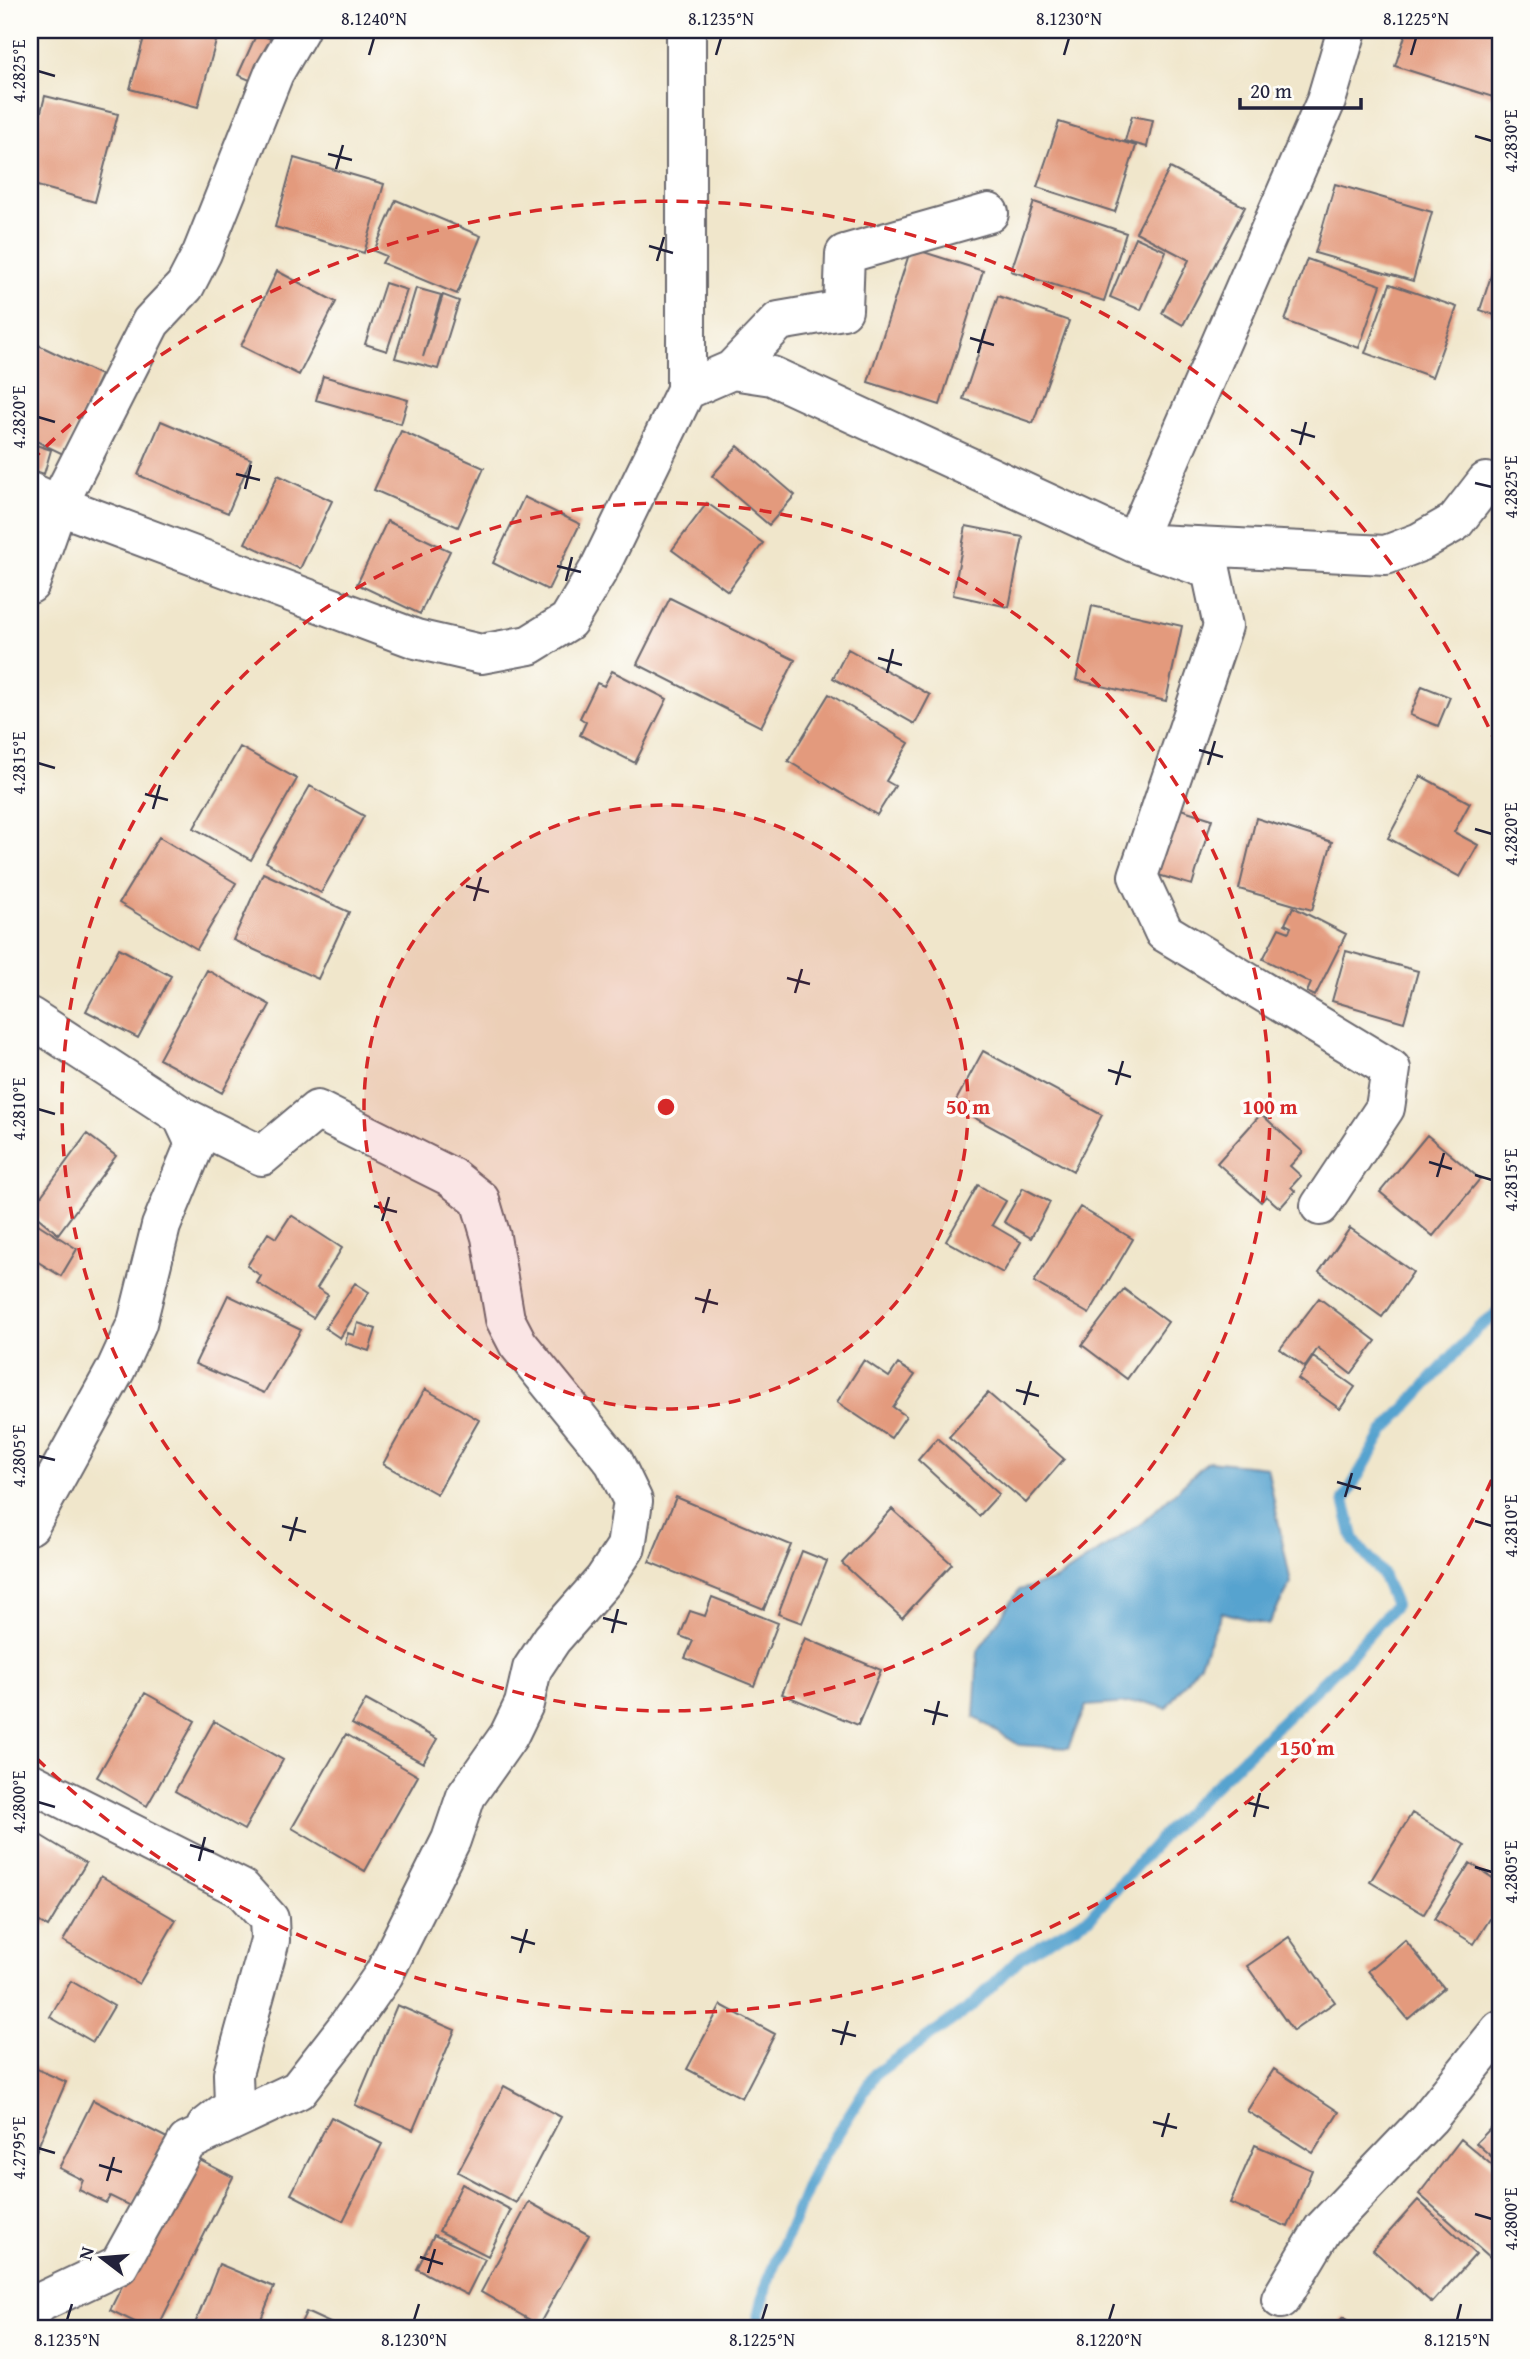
<svg xmlns="http://www.w3.org/2000/svg" width="1530" height="2359" font-family="'Gentium Book Plus',serif">
<style>
.water{fill:#57a3cf;stroke:#3c6285;stroke-width:2}
.lines{fill:none;stroke-linecap:round;stroke-linejoin:round}
.stream{stroke:#57a3cf;stroke-width:12}
.building{fill:#e39a7d}
.minor-casing{stroke:#6a676d;stroke-width:42}
.minor{stroke:#fff;stroke-width:38}
.ticks{fill:none;stroke:#22223b;stroke-width:2.5}
.ring{fill:none;stroke:#d62828;stroke-width:3.5;stroke-dasharray:12 9}
.centre{fill:#d62828;stroke:#fdfcf7;stroke-width:3.5}
.ring-label{font-size:21px;text-anchor:middle;font-weight:bold;fill:#d62828;stroke:#fdfcf7;stroke-width:7;stroke-linejoin:round;paint-order:stroke}
.neatline{fill:none;stroke:#22223b;stroke-width:2.5}
.ticks-label{font-size:18px;text-anchor:middle;fill:#22223b}
</style>
<rect width="100%" height="100%" fill="#fdfcf7"/>
<filter id="ink" filterUnits="userSpaceOnUse"><feTurbulence type="fractalNoise" baseFrequency=".0143" numOctaves="2"/><feDisplacementMap in="SourceGraphic" scale="14" xChannelSelector="R" yChannelSelector="G"/><feConvolveMatrix kernelMatrix="1 2 1 2 8 2 1 2 1" color-interpolation-filters="sRGB"/></filter>
<filter id="wash" filterUnits="userSpaceOnUse"><feTurbulence type="fractalNoise" baseFrequency=".00686" numOctaves="4" result="noise"/><feDisplacementMap in="SourceGraphic" scale="28" xChannelSelector="R" yChannelSelector="G"/><feGaussianBlur stdDeviation="1.57" result="paint"/><feColorMatrix in="noise" values="0 0 0 0 0 0 0 0 0 0 0 0 0 0 0 0 0 1.4 0 .05"/><feComposite in="paint" operator="in"/></filter>
<g filter="url(#wash)">
<rect width="100%" height="100%" fill="#f0e6cb"/>
<path class="water" d="M1208,1461L1267,1467L1291,1583L1268,1625L1222,1612L1200,1663L1166,1708L1144,1702L1086,1706L1068,1748L1019,1745L974,1717L978,1651L1019,1590L1055,1580L1142,1523Z"/>
<g class="lines">
<path class="stream" d="M756,2329L767,2282L814,2171L875,2074L972,2006L1021,1957L1090,1917L1167,1831L1349,1657L1395,1605L1382,1574L1354,1541L1344,1500L1384,1431L1478,1328L1500,1311"/>
</g>
<g id="blocks">
<path class="building" d="M146,30H204L218,34L198,107L130,89Z
M1407,30H1500L1499,99L1395,66Z
M257,33L278,42L259,84L238,75Z
M45,96L118,114L95,202L30,184V155Z
M1132,116L1153,120L1147,147L1125,141Z
M1059,122L1136,146L1115,212L1037,187Z
M294,158L384,184L364,253L275,227Z
M1170,168L1245,207L1183,325L1162,313L1189,260L1136,232Z
M1335,184L1432,212L1413,281L1315,253Z
M396,200L481,236L457,294L382,263L386,256L374,251Z
M1034,202L1126,233L1104,301L1011,271Z
M1135,237L1166,251L1141,310L1110,297Z
M911,248L983,271L940,405L868,382Z
M1500,248V317L1480,310Z
M1307,259L1381,285L1359,348L1285,321Z
M277,271L336,302L299,375L241,346Z
M385,283L407,290L387,351L365,344Z
M1390,284L1457,307L1432,377L1365,353Z
M416,288L441,295L423,357L443,295L459,301L438,369L395,358Z
M998,296L1069,321L1033,423L963,399Z
M30,341L101,375L63,454L30,438Z
M323,376L408,400L401,424L316,400Z
M161,421L251,459L228,513L138,475Z
M401,431L484,468L458,527L374,490Z
M30,443L51,450L44,474L30,469Z
M738,446L795,495L769,525L712,476Z
M278,475L332,501L300,569L245,543Z
M524,497L580,524L548,590L493,563Z
M707,503L763,543L728,591L672,550Z
M387,521L450,551L420,614L357,584Z
M966,526L1023,537L1009,607L953,595Z
M670,598L795,660L761,727L637,664Z
M1092,606L1182,626L1166,701L1076,680Z
M848,649L930,695L915,724L833,678Z
M612,671L667,699L635,763L580,735L586,722L580,718L597,683L604,686Z
M1422,686L1450,697L1438,726L1410,715Z
M829,694L909,743L886,781L895,786L877,815L788,761Z
M240,747L297,779L251,860L194,828Z
M1421,776L1470,803L1454,832L1478,845L1460,877L1388,838Z
M310,786L364,816L321,893L266,862Z
M1165,804L1212,819L1192,885L1145,871Z
M1256,818L1332,842L1312,910L1239,889Z
M159,837L236,883L197,949L119,903Z
M263,873L349,912L318,979L233,940Z
M1293,907L1346,934L1315,996L1307,992L1311,983L1263,959L1279,928L1289,932L1291,927L1285,924Z
M119,948L171,976L138,1038L86,1011Z
M1346,951L1418,971L1404,1022L1332,1001Z
M207,970L270,1005L222,1093L159,1059Z
M983,1051L1102,1115L1073,1171L953,1106Z
M1261,1114L1303,1152L1290,1166L1301,1176L1291,1187L1295,1191L1280,1208L1266,1196L1261,1202L1217,1163Z
M87,1134L116,1156L58,1234L30,1211Z
M1427,1135L1480,1179L1433,1236L1380,1192Z
M978,1185L1006,1201L992,1225L1021,1242L1003,1273L946,1241Z
M1023,1188L1050,1202L1031,1238L1004,1222Z
M1080,1207L1133,1239L1089,1314L1034,1282Z
M291,1215L342,1248L317,1288L328,1295L313,1318L257,1283L261,1276L247,1266L268,1233L276,1238Z
M30,1219L77,1249L61,1276L30,1257Z
M1350,1228L1413,1272L1382,1317L1319,1272Z
M355,1283L369,1292L340,1338L325,1328Z
M1124,1289L1168,1322L1127,1379L1082,1345Z
M228,1295L301,1330L264,1393L195,1364Z
M1319,1298L1376,1341L1351,1374L1318,1348L1305,1367L1280,1349Z
M358,1323L376,1329L369,1351L345,1343L348,1333L354,1335Z
M1313,1357L1355,1387L1340,1409L1298,1379Z
M864,1360L889,1377L898,1364L915,1375L893,1407L906,1416L891,1438L837,1402Z
M425,1389L479,1420L437,1494L383,1464Z
M988,1393L1064,1459L1026,1503L949,1437Z
M937,1438L999,1494L979,1516L918,1460Z
M676,1497L791,1545L764,1609L649,1562Z
M892,1509L952,1564L902,1618L842,1563Z
M802,1551L827,1561L802,1623L778,1614Z
M712,1597L778,1623L754,1686L685,1658L693,1641L680,1636L690,1611L705,1616Z
M805,1638L881,1670L858,1725L782,1694Z
M145,1693L195,1721L147,1806L97,1777Z
M366,1700L437,1739L423,1763L352,1724Z
M214,1721L283,1760L244,1830L175,1791Z
M346,1734L418,1776L365,1871L292,1828Z
M1412,1813L1465,1845L1424,1914L1370,1882Z
M30,1829L86,1863L48,1927L30,1916Z
M1470,1863L1500,1883V1903L1474,1944L1434,1919Z
M101,1876L176,1920L139,1984L63,1941Z
M1289,1937L1335,2002L1293,2031L1247,1966Z
M1405,1940L1444,1988L1408,2019L1368,1971Z
M71,1981L114,2006L93,2042L50,2017Z
M397,2005L455,2030L413,2130L355,2105Z
M721,2005L775,2034L742,2098L687,2069Z
M30,2066L66,2082L34,2156L30,2154Z
M1274,2069L1339,2112L1313,2153L1247,2111Z
M504,2086L561,2117L516,2203L458,2172Z
M93,2100L167,2138L132,2207L110,2196L106,2203L79,2190L83,2180L59,2168Z
M331,2117L382,2144L343,2221L291,2194Z
M1495,2124L1500,2129V2164L1476,2143Z
M1461,2139L1500,2172V2248L1491,2258L1419,2194Z
M1255,2145L1312,2170L1288,2227L1230,2203Z
M188,2154L233,2177L157,2329H149L110,2310Z
M462,2184L511,2210L488,2256L439,2231Z
M1418,2200L1476,2254L1432,2303L1373,2250Z
M529,2202L589,2235L539,2325L481,2292Z
M434,2235L485,2259L467,2295L417,2269Z
M219,2264L274,2287L257,2329H193Z
M306,2312L343,2329H298Z
M1343,2317L1358,2329H1334Z"/>
</g>
</g>
<g filter="url(#ink)">
<use href="#blocks" fill-opacity="0" stroke="#6a676d" stroke-width="2"/>
<g class="lines">
<defs>
<path id="minor" d="M1347,30L1326,101L1134,543L1386,555L1420,542L1455,522L1486,482L1500,487
M732,370L779,321L843,310L845,254L989,213
M686,390L732,370L772,376L1134,543L1211,570L1223,626L1138,876L1164,932L1391,1069L1385,1108L1320,1206
M30,492L58,505L416,639L481,654L529,645L568,621L599,569L686,390V30
M30,584L58,505L151,322L185,286L202,253L274,73L299,30
M30,1017L182,1116L262,1156L317,1110L451,1177L480,1200L491,1237L505,1319L518,1344L614,1462L633,1501L626,1547L604,1580L552,1639L532,1669L524,1704L509,1735L466,1796L451,1840L384,1974L347,2027L298,2090L187,2142L119,2265L41,2302L30,2313
M30,1525L116,1369L137,1323L161,1226L195,1144L182,1116
M30,1782L242,1889L269,1919L270,1940L233,2074L234,2105L206,2127
M1281,2299L1323,2229L1429,2118L1500,2030"/>
</defs>
<use href="#minor" class="minor-casing"/>
<use href="#minor" class="minor"/>
</g>
</g>
<path class="ticks" d="M369,55L374,38M716,55L721,38M1064,55L1069,38M1411,55L1416,38M38,71L55,76M1475,136L1492,141M328,154L352,160M336,169L343,145M649,246L673,253M657,261L664,237M970,338L994,345M978,353L985,329M38,417L55,422M1291,430L1315,437M1300,445L1306,422M236,474L260,480M1475,483L1492,487M245,489L251,465M557,566L581,572M566,581L572,557M878,658L902,665M887,673L893,649M1199,750L1223,757M38,763L55,768M1208,765L1215,741M145,794L168,800M153,809L160,785M1475,829L1492,834M466,886L489,892M474,901L481,877M787,978L810,984M795,993L802,969M1108,1070L1131,1077M1116,1085L1123,1061M38,1109L55,1114M1429,1162L1452,1169M1475,1175L1492,1180M1437,1177L1444,1153M374,1206L397,1212M382,1221L389,1197M695,1298L718,1304M703,1313L710,1289M1016,1390L1039,1396M1024,1405L1031,1381M38,1456L55,1460M1337,1482L1361,1489M1345,1497L1352,1473M1475,1521L1492,1526M282,1526L306,1532M290,1541L297,1517M603,1618L627,1624M612,1633L618,1609M924,1710L948,1716M933,1725L939,1701M38,1802L55,1807M1245,1802L1269,1808M1254,1817L1260,1793M190,1845L214,1852M199,1861L205,1837M1475,1867L1492,1872M511,1937L535,1944M520,1953L527,1929M832,2030L856,2036M841,2045L848,2021M1153,2122L1177,2128M1162,2137L1169,2113M38,2148L55,2153M99,2165L122,2172M107,2181L114,2157M1475,2214L1492,2219M420,2257L443,2264M428,2273L435,2249M67,2320L72,2304M414,2320L419,2304M762,2320L767,2304M1109,2320L1114,2304M1457,2320L1461,2304"/>
<circle cx="666" cy="1107" r="302" fill="#d62828" fill-opacity=".12"/>
<g class="ring">
<circle cx="666" cy="1107" r="302"/>
<circle cx="666" cy="1107" r="604"/>
<path d="M1500 1461A906 906 0 0 1 31 1753M31 461A906 906 0 0 1 1500 753"/>
</g>
<circle cx="666" cy="1107" r="10" class="centre"/>
<g class="ring-label">
<text x="968" y="1114">50 m</text>
<text x="1270" y="1114">100 m</text>
<text x="1307" y="1755">150 m</text>
</g>
<rect width="1530" height="2359" fill="none" stroke="#fdfcf7" stroke-width="77"/>
<g transform="translate(102 2258) rotate(286)" stroke="#fdfcf7" stroke-width="5" paint-order="stroke">
<path d="M0-5L12 26L0 18L-12 26Z" fill="#22223b"/>
<text y="-10" font-size="19" font-weight="bold" text-anchor="middle" fill="#22223b">N</text>
</g>
<path d="M1240 98v10h121v-10" fill="none" stroke="#22223b" stroke-width="3.5"/>
<text x="1250" y="98" font-size="21" fill="#22223b" stroke="#fdfcf7" stroke-width="5" paint-order="stroke">20 m</text>
<rect x="38" y="38" width="1454" height="2282" class="neatline"/>
<g class="ticks-label">
<text x="374" y="25">8.1240°N</text>
<text x="721" y="25">8.1235°N</text>
<text x="1069" y="25">8.1230°N</text>
<text x="1416" y="25">8.1225°N</text>
<text transform="translate(19 71) rotate(-90)" y="6">4.2825°E</text>
<text transform="translate(1511 141) rotate(-90)" y="6">4.2830°E</text>
<text transform="translate(19 417) rotate(-90)" y="6">4.2820°E</text>
<text transform="translate(1511 487) rotate(-90)" y="6">4.2825°E</text>
<text transform="translate(19 763) rotate(-90)" y="6">4.2815°E</text>
<text transform="translate(1511 834) rotate(-90)" y="6">4.2820°E</text>
<text transform="translate(19 1109) rotate(-90)" y="6">4.2810°E</text>
<text transform="translate(1511 1180) rotate(-90)" y="6">4.2815°E</text>
<text transform="translate(19 1456) rotate(-90)" y="6">4.2805°E</text>
<text transform="translate(1511 1526) rotate(-90)" y="6">4.2810°E</text>
<text transform="translate(19 1802) rotate(-90)" y="6">4.2800°E</text>
<text transform="translate(1511 1872) rotate(-90)" y="6">4.2805°E</text>
<text transform="translate(19 2148) rotate(-90)" y="6">4.2795°E</text>
<text transform="translate(1511 2219) rotate(-90)" y="6">4.2800°E</text>
<text x="67" y="2346">8.1235°N</text>
<text x="414" y="2346">8.1230°N</text>
<text x="762" y="2346">8.1225°N</text>
<text x="1109" y="2346">8.1220°N</text>
<text x="1457" y="2346">8.1215°N</text>
</g>
</svg>
